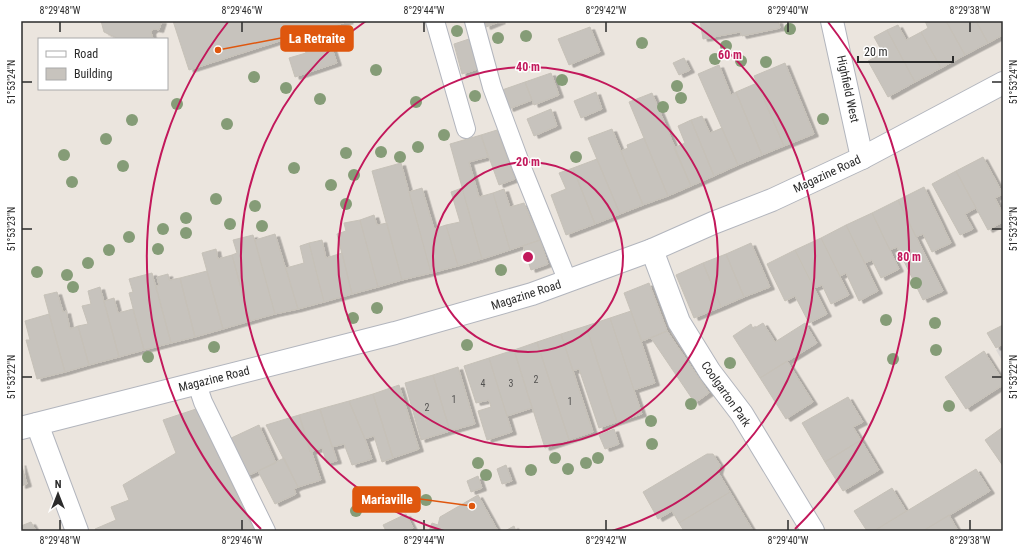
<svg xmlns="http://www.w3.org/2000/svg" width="1024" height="552" font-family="'Roboto Condensed',sans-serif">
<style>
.plaza{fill:#dcd8d5}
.building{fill:#c7c3bd;stroke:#c6c1b8;filter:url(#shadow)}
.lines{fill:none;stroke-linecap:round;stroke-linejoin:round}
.lane-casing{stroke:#b2b5bd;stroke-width:20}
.street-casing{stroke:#b2b5bd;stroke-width:24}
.secondary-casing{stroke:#b2b5bd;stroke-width:24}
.lane{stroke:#fff;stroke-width:18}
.street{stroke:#fff;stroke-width:22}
.secondary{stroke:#fff;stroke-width:22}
.tree{fill:#859c77}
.ticks{fill:none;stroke:#2b2b2b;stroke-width:1.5}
.ring{fill:none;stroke:#c2185b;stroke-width:2}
.labels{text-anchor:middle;stroke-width:3;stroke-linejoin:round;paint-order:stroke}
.number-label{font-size:10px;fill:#525150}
.street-label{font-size:12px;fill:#2b2b2b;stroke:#fff}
.centre{fill:#c2185b;stroke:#fff;stroke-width:2}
.ring-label{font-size:12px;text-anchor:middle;font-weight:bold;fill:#c2185b;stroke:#fff;stroke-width:3;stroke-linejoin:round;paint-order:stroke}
.leader{fill:none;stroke:#df570e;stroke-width:1.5}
.callout-dot{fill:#df570e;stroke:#fff;stroke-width:1.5}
.callout{fill:#df570e;stroke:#df570e;stroke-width:1.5}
.callout-label{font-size:13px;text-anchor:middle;font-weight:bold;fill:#fff}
.neatline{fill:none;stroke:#2b2b2b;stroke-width:1.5}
.ticks-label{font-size:10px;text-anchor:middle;fill:#2b2b2b}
</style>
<defs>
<filter id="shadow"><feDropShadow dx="4.5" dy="2.5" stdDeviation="0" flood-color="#0004"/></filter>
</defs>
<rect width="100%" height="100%" fill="#ebe5de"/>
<path class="plaza" d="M1003,346V362L996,350Z"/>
<path class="building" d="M101,21H162L159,30L154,29L151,32L153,39H119L104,32Z
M173,21H349L320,30L323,39L313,42L315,47L330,42L337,63L295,77L289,58L306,53L302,43L292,46L289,38L189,70Z
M484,21H501L486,27Z
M700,21H778L780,28L742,36L740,32L703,39Z
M925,21H946L965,55L941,68L921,32L928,28Z
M946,21H976L988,43L965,55Z
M976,21H1003V35L988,43Z
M898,25L906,40L921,32L941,68L915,82L887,30Z
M590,27L600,52L569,65L558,39Z
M887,30L915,82L888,97L868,61L883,53L874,37Z
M469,39L478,69L462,74L454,44Z
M684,58L690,70L679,75L673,63Z
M785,63L814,134L784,146L754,76Z
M719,65L731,95L736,92L762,155L738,165L698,74Z
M551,73L559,95L534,105L525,82Z
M525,82L532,100L509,109L502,90Z
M757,83L784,146L762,155L736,92Z
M596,92L602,109L581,118L574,101Z
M652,93L691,186L668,196L629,102Z
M551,109L557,126L534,136L527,119Z
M702,116L710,133L722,128L738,165L714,176L691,120Z
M691,120L714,176L691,186L674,148L685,143L678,126Z
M612,129L643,205L620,214L588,138Z
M497,130L515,179L499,185L481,135Z
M481,135L488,157L469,162L479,197L493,193L510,250L482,259L450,144Z
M644,138L668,196L643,205L621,151L628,148L627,145Z
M983,157L1003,194L995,198L1003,214V222L988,230L956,171Z
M597,159L620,214L595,224L573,168Z
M401,163L431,273L402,280L372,171Z
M573,168L595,224L566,235L551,195L566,189L559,173Z
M956,171L976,208L965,214L973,229L960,235L932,184Z
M924,187L951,243L932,252L923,234L916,237L898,200Z
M422,188L434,229L446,225L458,266L431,273L409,192Z
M462,188L482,259L458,266L446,225L460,222L451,192Z
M504,189L510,207L524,203L540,240L510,250L493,193Z
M898,200L943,291L923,300L897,247L890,250L872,213Z
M872,213L899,269L881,278L872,260L865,263L846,225Z
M374,215L377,225L387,223L402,280L378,287L360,220Z
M360,220L378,287L352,294L337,234L346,231L344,223Z
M846,225L878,291L859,301L846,273L840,276L821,238Z
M275,234L298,309L275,314L255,240Z
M253,235L275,314L250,321L232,255L237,253L233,240Z
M821,238L849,295L831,304L822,285L814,288L795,250Z
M322,240L326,258L342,253L352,294L324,302L309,243Z
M540,240L548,264L531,270L523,246Z
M309,243L324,302L298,309L286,268L304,263L300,246Z
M751,243L770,287L744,297L726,254Z
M216,249L218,259L232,255L250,321L223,329L202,253Z
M795,250L827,314L809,323L795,296L785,301L767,264Z
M726,254L744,297L721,307L703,263Z
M703,263L721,307L694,318L676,275Z
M207,271L223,329L195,337L180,278Z
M152,273L171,343L144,350L129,293L133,292L129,279Z
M168,274L169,280L180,278L195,337L171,343L156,286L159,285L157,277Z
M649,283L667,331L642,341L624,293Z
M100,287L119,357L89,365L78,326L88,324L82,306L91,304L88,291Z
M57,292L63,312L66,311L70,329L78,326L89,365L65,372L44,295Z
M114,298L118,313L133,309L144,350L119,357L104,301Z
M631,311L655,383L634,390L610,318Z
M49,314L65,372L37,379L26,340H30L25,321Z
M610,318L642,414L617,422L586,326Z
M763,323L775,342L805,323L817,343L760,378L733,336L751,324L753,329Z
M1003,325V344L996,348L987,333Z
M586,326L617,422L599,428L579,369L573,371L561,334Z
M667,331L709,393L695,403L651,338Z
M561,334L593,432L569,440L537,342Z
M537,342L569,440L545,448L514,350Z
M514,350L532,408L507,416L489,358Z
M984,351L1003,381V385L966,409L945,377Z
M489,358L512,432L487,440L478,411L491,407L489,400L476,403L464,366Z
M787,361L813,402L786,419L760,378Z
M458,367L475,424L450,431L433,375Z
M433,375L450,431L421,440L405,383Z
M399,385L419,449L393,458L373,394Z
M373,394L393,458L382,462L374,436L365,439L349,401Z
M848,397L863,422L853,427L861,440L825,462L802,423Z
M349,401L365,439L372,459L352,465L344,444L332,447L320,409Z
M196,409L254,531H172L171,529L168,531H96L95,529L116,520L111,507L129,500L123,485L176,453L163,420Z
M320,409L337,461L327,463L322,448L310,452L299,415Z
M299,415L321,480L298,487L266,425Z
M259,425L276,463L247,476L229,439Z
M1003,427V466L985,440Z
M614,429L619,444L605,449L599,435Z
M861,440L879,470L843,491L825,462Z
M707,454H713L720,465L718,472L730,492L679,523L672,511L658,519L643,492Z
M284,458L298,487L294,489L296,494L275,504L258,471Z
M21,463L27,484L21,486Z
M506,465L512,481L502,484L497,469Z
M976,469L990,491L923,531H874Z
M478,476L482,488L471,492L467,481Z
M892,488L906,511L874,531H867L854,511Z
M730,492L753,531H684L679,523Z
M478,495L498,531H429L432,523L438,525L440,517Z
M406,514L413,528L406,531H386L383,525Z
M949,515L957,529L954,531H923Z
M31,522L36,531H21V526Z
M514,526L516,531H505Z"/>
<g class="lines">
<defs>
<path id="lane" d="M435,21L466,129
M474,21L492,87L522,168L568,282
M197,384L203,402L266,531"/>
<path id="street" d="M832,21L862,158
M652,250L679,322L710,372L742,414L813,531
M37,424L77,531"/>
<path id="secondary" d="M21,428L395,333L532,294L652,250L713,223L772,200L862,158L1003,83"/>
</defs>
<use href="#lane" class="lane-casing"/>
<use href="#street" class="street-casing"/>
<use href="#secondary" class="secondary-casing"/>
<use href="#lane" class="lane"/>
<use href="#street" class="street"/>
<use href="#secondary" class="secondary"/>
</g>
<g class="tree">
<circle cx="790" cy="29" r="6"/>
<circle cx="457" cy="31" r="6"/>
<circle cx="526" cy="36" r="6"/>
<circle cx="498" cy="38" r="6"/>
<circle cx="642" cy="43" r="6"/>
<circle cx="726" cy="46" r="6"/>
<circle cx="715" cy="59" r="6"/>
<circle cx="741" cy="61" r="6"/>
<circle cx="766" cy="62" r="6"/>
<circle cx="376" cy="70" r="6"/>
<circle cx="254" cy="77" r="6"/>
<circle cx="562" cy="80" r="6"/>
<circle cx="677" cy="86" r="6"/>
<circle cx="286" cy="88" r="6"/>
<circle cx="475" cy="96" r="6"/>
<circle cx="681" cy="98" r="6"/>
<circle cx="320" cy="99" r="6"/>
<circle cx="416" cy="102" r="6"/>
<circle cx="177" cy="104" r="6"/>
<circle cx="663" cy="107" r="6"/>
<circle cx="823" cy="119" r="6"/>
<circle cx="132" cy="120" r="6"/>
<circle cx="227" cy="124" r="6"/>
<circle cx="444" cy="135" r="6"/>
<circle cx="106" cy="139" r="6"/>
<circle cx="418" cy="147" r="6"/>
<circle cx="381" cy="152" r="6"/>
<circle cx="346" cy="153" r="6"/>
<circle cx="64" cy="155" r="6"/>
<circle cx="400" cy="157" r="6"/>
<circle cx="576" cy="157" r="6"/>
<circle cx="123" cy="166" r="6"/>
<circle cx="294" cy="168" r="6"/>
<circle cx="354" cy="175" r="6"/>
<circle cx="72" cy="182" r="6"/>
<circle cx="331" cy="185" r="6"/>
<circle cx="216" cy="199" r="6"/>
<circle cx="346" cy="204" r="6"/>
<circle cx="255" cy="206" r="6"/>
<circle cx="186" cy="218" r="6"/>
<circle cx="230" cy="224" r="6"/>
<circle cx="262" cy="226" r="6"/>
<circle cx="163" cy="229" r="6"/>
<circle cx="186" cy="233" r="6"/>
<circle cx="129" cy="237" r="6"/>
<circle cx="158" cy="249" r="6"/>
<circle cx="109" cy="250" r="6"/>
<circle cx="88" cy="263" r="6"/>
<circle cx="501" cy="270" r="6"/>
<circle cx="37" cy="272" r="6"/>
<circle cx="67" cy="275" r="6"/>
<circle cx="916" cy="283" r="6"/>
<circle cx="73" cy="287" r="6"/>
<circle cx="377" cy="308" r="6"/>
<circle cx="353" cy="318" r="6"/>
<circle cx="886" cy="320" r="6"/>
<circle cx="935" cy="323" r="6"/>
<circle cx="467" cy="345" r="6"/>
<circle cx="214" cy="347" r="6"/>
<circle cx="936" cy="350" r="6"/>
<circle cx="148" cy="357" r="6"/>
<circle cx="893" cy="359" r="6"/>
<circle cx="730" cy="363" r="6"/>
<circle cx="691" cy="404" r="6"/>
<circle cx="949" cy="406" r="6"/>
<circle cx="651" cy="421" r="6"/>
<circle cx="652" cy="444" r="6"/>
<circle cx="555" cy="458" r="6"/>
<circle cx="598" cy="458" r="6"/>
<circle cx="478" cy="463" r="6"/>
<circle cx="586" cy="463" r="6"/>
<circle cx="568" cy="469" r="6"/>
<circle cx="531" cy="470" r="6"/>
<circle cx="486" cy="475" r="6"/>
<circle cx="426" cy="500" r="6"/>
<circle cx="356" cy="511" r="6"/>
</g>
<path class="ticks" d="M60,22V32M242,22V32M424,22V32M606,22V32M788,22V32M970,22V32M22,82H32M992,82H1002M22,229H32M992,229H1002M22,377H32M992,377H1002M60,520V530M242,520V530M424,520V530M606,520V530M788,520V530M970,520V530"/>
<g class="ring">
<circle cx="528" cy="257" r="95"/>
<circle cx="528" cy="257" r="190"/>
<path d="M444 531A286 286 0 0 1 366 21M690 21A286 286 0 0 1 612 531"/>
<path d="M261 529A381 381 0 0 1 228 22M828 22A381 381 0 0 1 795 529"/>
</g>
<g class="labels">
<g class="number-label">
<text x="536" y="383">2</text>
<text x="483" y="387">4</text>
<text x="511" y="387">3</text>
<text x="454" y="403">1</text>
<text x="570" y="405">1</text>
<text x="427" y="411">2</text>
</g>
<g class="street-label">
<text transform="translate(848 89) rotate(78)" y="4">Highfield West</text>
<text transform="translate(827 174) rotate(-25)" y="4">Magazine Road</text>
<text transform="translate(526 295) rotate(-18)" y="4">Magazine Road</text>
<text transform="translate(214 379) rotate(-14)" y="4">Magazine Road</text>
<text transform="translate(726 394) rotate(55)" y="4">Coolgarton Park</text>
</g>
</g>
<circle cx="528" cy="257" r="6" class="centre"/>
<g class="ring-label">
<text x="730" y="59">60 m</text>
<text x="528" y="71">40 m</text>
<text x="528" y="166">20 m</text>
<text x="909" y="261">80 m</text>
</g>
<path class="leader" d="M218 50L281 38M472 506L420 499"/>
<g class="callout-dot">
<circle cx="218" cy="50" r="4"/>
<circle cx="472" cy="506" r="4"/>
</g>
<g class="callout">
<rect x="281" y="26" width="72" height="25" rx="4"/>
<rect x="353" y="487" width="67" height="25" rx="4"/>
</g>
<g class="callout-label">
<text x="317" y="43">La Retraite</text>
<text x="387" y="504">Mariaville</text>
</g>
<rect width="1024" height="552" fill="none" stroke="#ffffff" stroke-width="44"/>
<rect x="38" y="38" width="130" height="52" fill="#ffffff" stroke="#aaaaaa"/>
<rect x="46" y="51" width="20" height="6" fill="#ffffff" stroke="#aaaaaa"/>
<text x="74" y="58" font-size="12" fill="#2b2b2b">Road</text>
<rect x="46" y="68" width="20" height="12" fill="#c7c3bd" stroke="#aaaaaa"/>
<text x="74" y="78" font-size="12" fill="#2b2b2b">Building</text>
<g transform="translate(58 494)" stroke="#ffffff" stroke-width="3" paint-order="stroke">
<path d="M0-3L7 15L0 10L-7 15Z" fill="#2b2b2b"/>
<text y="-6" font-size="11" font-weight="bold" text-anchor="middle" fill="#2b2b2b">N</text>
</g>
<path d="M858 56v6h95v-6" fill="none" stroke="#2b2b2b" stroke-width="2"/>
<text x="864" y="56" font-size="12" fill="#2b2b2b" stroke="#ffffff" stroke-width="3" paint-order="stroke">20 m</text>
<rect x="22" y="22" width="980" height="508" class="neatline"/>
<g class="ticks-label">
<text x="60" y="14">8°29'48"W</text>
<text x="242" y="14">8°29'46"W</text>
<text x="424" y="14">8°29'44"W</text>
<text x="606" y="14">8°29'42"W</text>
<text x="788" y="14">8°29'40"W</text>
<text x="970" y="14">8°29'38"W</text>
<text transform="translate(11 82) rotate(-90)" y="4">51°53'24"N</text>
<text transform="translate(1013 82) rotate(-90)" y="4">51°53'24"N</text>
<text transform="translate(11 229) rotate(-90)" y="4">51°53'23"N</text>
<text transform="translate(1013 229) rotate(-90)" y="4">51°53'23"N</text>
<text transform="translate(11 377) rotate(-90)" y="4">51°53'22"N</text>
<text transform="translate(1013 377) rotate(-90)" y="4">51°53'22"N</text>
<text x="60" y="544">8°29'48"W</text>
<text x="242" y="544">8°29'46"W</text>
<text x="424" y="544">8°29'44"W</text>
<text x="606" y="544">8°29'42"W</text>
<text x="788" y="544">8°29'40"W</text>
<text x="970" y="544">8°29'38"W</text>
</g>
</svg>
